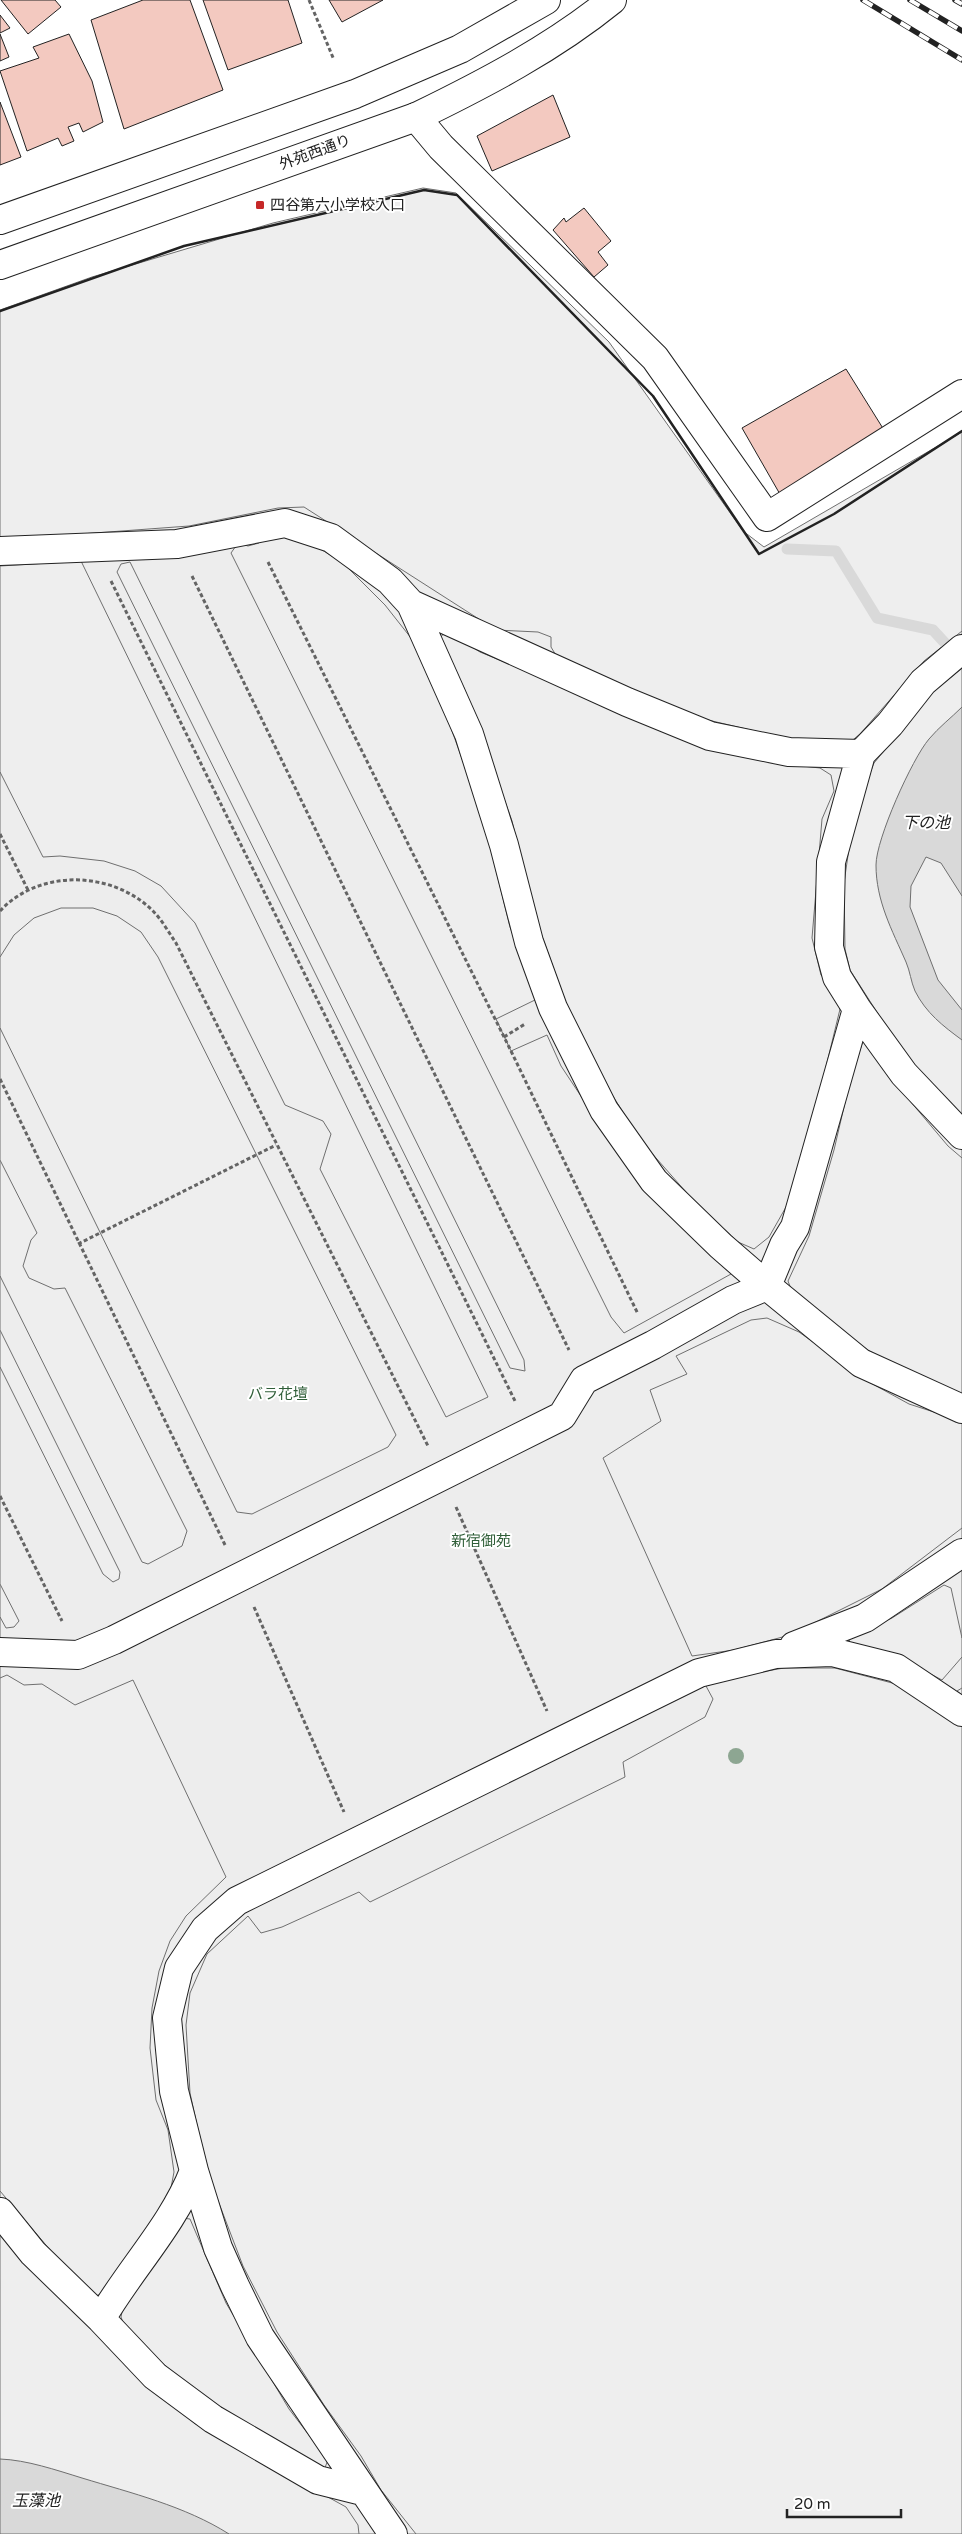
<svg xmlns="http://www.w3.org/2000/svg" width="962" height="2534" font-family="'Varela Round','Noto Sans JP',sans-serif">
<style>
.green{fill:#eee;stroke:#6f6f6f}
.parking{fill:#ededed;stroke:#6f6f6f;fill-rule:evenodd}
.water{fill:#d9d9d9;stroke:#6f6f6f}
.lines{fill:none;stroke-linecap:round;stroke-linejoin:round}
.stream{stroke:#d9d9d9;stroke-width:11}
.building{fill:#f3c9c0;stroke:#222}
.street-casing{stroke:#222;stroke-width:30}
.secondary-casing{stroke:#222;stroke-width:30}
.path{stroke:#646464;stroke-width:3;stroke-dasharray:4 2.5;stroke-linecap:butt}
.street{stroke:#fff;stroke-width:28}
.secondary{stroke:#fff;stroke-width:28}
.rail-casing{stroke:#222;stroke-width:5.5}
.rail{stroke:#fff;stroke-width:4;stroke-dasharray:11;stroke-linecap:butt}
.wall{stroke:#222;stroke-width:2.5}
.tree{fill:#8da692}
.poi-dot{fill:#c62828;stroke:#fff;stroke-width:2}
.labels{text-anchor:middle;stroke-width:4;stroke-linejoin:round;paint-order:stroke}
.street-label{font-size:15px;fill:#222;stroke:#fff}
.poi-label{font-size:15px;fill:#222;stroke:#fff;text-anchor:start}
.park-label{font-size:15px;fill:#2f5e38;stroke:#fff}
.water-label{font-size:16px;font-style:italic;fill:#222;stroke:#fff}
</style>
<rect width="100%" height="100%" fill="#fff"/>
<path class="green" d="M423,188L456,193L609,342L743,531L764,547L962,432V2534H0V310L92,277L273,223Z"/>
<path class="parking" d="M304,507L496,630L538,632L551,637V647L557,657L691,716L780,737L832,745L849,743L860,734L924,661L962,631V668L933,692L874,763L854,814L844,883L845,949L850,970L898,1045L962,1122V1158L948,1146L894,1082L863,1041L850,1081L834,1150L809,1236L788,1281L796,1302L907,1376L962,1421L909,1404L869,1382L799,1332L767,1318L751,1320L676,1356L687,1374L650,1390L661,1421L603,1458L692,1656L734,1650L790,1635L882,1589L962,1528V1638L951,1588L944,1585L892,1618L849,1638L850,1646L896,1656L942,1680L962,1657V1688L957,1691L962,1695V1726L896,1684L835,1668H784L737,1676L706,1686L713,1699L705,1717L623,1762L625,1777L370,1902L359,1892L282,1927L261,1933L248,1916L207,1954L190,1993L186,2025L190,2093L198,2130L212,2185L243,2266L277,2332L324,2405L361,2456L381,2490L416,2534H359L358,2525L346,2507L194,2423L56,2295L0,2227V2191L91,2298L103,2293L170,2193L174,2172L168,2130L156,2100L150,2048L152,2008L159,1971L170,1941L186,1916L226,1877L133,1680L75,1705L42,1684L24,1685L7,1675L0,1678V1617L6,1628L14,1627L19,1621L0,1584V1367L103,1574L113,1582L119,1579L120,1572L0,1330V1276L142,1562L148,1564L182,1546L187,1531L65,1288L54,1289L29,1278L23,1266L31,1240L37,1233L0,1160V1028L237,1512L252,1514L388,1447L396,1435L158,957L141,932L117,916L93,908H61L34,918L14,935L0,957V772L43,857L60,856L104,861L135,871L161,886L195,923L285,1105L323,1121L331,1134L320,1169L446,1417L488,1397L81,561L0,566V540L189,526L278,508ZM279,535L314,545L343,563L385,605L415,643L447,717L483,817L510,927L537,999L496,1019L511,1051L547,1035L561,1066L620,1155L651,1195L731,1274L624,1333L611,1317L231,553L238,543L248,546L259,543L265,537ZM130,562L524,1360L525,1371L510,1368L117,572L121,564ZM447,630L480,652L534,674L785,764L820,768L831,775L834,791L822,819L812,938L821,975L838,995L841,1005L807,1145L786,1207L769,1237L754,1249L738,1242L694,1201L641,1141L581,1045L533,911L512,821L464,688L438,640ZM182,2218L190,2219L226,2303L289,2409L328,2460L324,2470L207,2401L127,2333L121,2317L125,2297Z"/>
<path class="water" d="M962,707V896L941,863L926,857L911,886L910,907L938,980L962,1010V1040C943,1026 926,1013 915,991C911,982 910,971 906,962C892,930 876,901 876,865C876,839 912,759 929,739C939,727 951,718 962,707Z
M0,2459C27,2460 56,2470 82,2478C131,2493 185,2506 229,2534H0Z"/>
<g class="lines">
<path class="stream" d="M787,549L836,551L877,618L933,630L956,655"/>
</g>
<path class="building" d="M1,0H55L61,7L28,34Z
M143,0H190L223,90L124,129L91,20Z
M203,0H288L302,43L228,70Z
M329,0H383L342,22Z
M0,15L10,28L0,33Z
M0,34L9,57L0,61Z
M69,34L92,81L103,122L83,132L79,123L68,127L74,141L62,146L58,138L27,151L0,71L39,58L33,47Z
M553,95L570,137L492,171L477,136Z
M0,102L21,157L0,165Z
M584,208L611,241L598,252L608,265L594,277L553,230L564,218L566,222Z
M846,369L884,430L781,496L742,428Z"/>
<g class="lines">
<defs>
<path id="street" d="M416,117L441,147L655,358L767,517L962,394
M0,551L177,544L285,523L331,538L390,581L411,604L627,702L710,736L789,752L861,754L890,724L923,682L962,649
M411,604L469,734L504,845L529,942L553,1008L604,1110L654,1181L721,1246L767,1286L861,1363L962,1409
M861,754L831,862L829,947L837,977L857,1009L904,1074L962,1135
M794,1646L865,1618L962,1553
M0,1652L78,1655L114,1640L562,1416L584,1380L653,1345L733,1300L767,1286L784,1245L795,1227L857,1009
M0,2212L33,2253L101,2319L155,2376L213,2419L318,2480L362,2491
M101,2319C130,2269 173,2225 194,2171
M393,2534L260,2337L235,2286L218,2248L194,2171L174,2091L167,2018L179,1968L205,1929L237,1901L699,1673L776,1654L832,1652L896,1668L962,1712"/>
<path id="secondary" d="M0,220L355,94L460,49L546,0
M0,265L416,117C484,84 553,48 612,0"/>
</defs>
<use href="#street" class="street-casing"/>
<use href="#secondary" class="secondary-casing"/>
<path class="path" d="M309,0L334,60
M268,562L511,1051L638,1314
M192,576L569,1350
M111,581L516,1403
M0,834L28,890
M0,911C40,868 113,871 153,911C162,920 169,933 176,943L428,1446
M504,1037L525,1024
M0,1079L226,1547
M78,1244L276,1145
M0,1496L62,1621
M456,1507L547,1711
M254,1607L344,1812"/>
<use href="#street" class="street"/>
<use href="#secondary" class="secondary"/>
<defs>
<path id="rail" d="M863,0L962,60
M910,0L962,31
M955,0L962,4"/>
</defs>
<use href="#rail" class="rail-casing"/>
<use href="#rail" class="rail"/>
<path class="wall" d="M0,311L184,246L424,190L457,195L653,396L759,554L834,514L962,431"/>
</g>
<circle class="tree" cx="736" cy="1756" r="8"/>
<rect class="poi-dot" x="255" y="200" width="10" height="10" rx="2.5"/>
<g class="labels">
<g class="street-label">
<text transform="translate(315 152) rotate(-20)" y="5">外苑西通り</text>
</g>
<g class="poi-label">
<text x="270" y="210">四谷第六小学校入口</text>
</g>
<g class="park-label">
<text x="278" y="1399">バラ花壇</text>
<text x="481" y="1546">新宿御苑</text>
</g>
<g class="water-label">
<text x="926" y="828">下の池</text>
<text x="36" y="2506">玉藻池</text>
</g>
</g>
<path d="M787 2509v8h114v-8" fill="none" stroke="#222222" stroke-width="2.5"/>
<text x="794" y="2509" font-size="15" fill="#222222" stroke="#ffffff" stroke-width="4" paint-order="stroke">20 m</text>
</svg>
